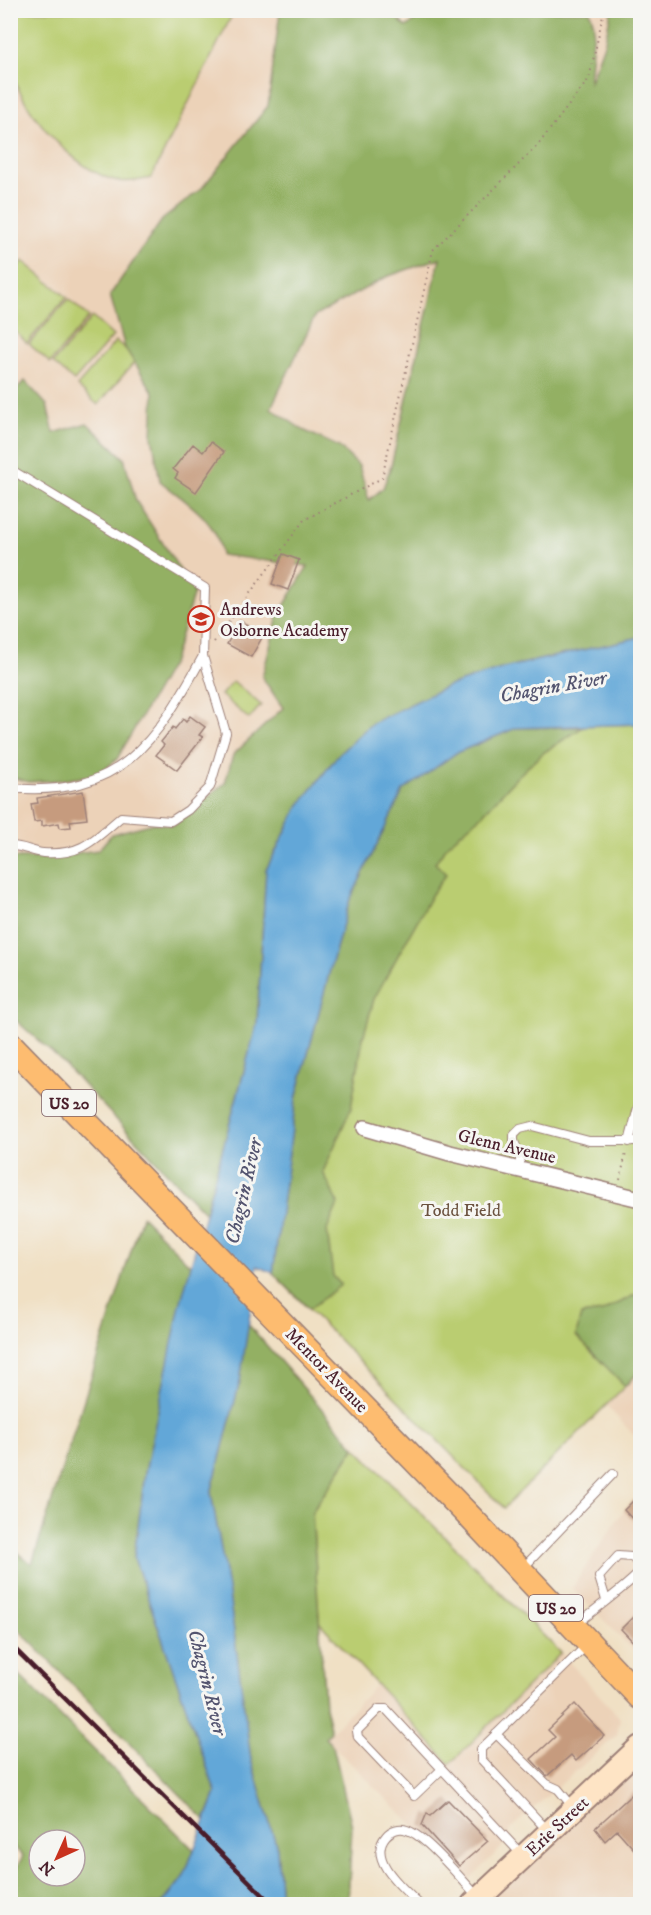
<svg xmlns="http://www.w3.org/2000/svg" width="651" height="1915" font-family="'IM FELL DW Pica',serif">
<style>
.built{fill:#ecd2b8}
.green{fill:#bacd71;stroke:#82764e;stroke-width:1.5}
.forest{fill:#93b063;stroke:#6e6847;stroke-width:1.5;fill-rule:evenodd}
.water{fill:#62a7d8;stroke:#566382;stroke-width:1.5}
.building{fill:#c69b7e}
.lines{fill:none;stroke-linecap:round;stroke-linejoin:round}
.lane-casing{stroke:#9d8078;stroke-width:10}
.street-casing{stroke:#9d8078;stroke-width:18}
.secondary-casing{stroke:#9d8078;stroke-width:26}
.primary-casing{stroke:#9d8078;stroke-width:27}
.path{stroke:#9d8078;stroke-width:2;stroke-dasharray:1.5 4.5;stroke-linecap:butt}
.lane{stroke:#fff;stroke-width:8}
.street{stroke:#fff;stroke-width:15}
.secondary{stroke:#fee4c5;stroke-width:22}
.primary{stroke:#fdbc6f;stroke-width:24}
.rail{stroke:#4a1f2b;stroke-width:4.5}
.labels{text-anchor:middle;stroke-width:6;stroke-linejoin:round;paint-order:stroke}
.shield{fill:#f6f6f2;stroke:#7e6067;stroke-width:1.5}
.shield-label{font-size:16px;font-weight:bold;fill:#4a1f2b}
.poi-label{font-size:18px;fill:#4a1f2b;stroke:#f6f6f2;text-anchor:start}
.street-label{font-size:18px;fill:#4a1f2b;stroke:#f6f6f2}
.park-label{font-size:18px;fill:#6c5340;stroke:#f6f6f2}
.water-label{font-size:20px;font-style:italic;fill:#545570;stroke:#f6f6f2}
</style>
<rect width="100%" height="100%" fill="#f6f6f2"/>
<filter id="ink" filterUnits="userSpaceOnUse"><feTurbulence type="fractalNoise" baseFrequency=".0167" numOctaves="2"/><feDisplacementMap in="SourceGraphic" scale="12" xChannelSelector="R" yChannelSelector="G"/><feConvolveMatrix kernelMatrix="1 2 1 2 8 2 1 2 1" color-interpolation-filters="sRGB"/></filter>
<filter id="wash" filterUnits="userSpaceOnUse"><feTurbulence type="fractalNoise" baseFrequency=".008" numOctaves="4" result="noise"/><feDisplacementMap in="SourceGraphic" scale="24" xChannelSelector="R" yChannelSelector="G"/><feGaussianBlur stdDeviation="1.35" result="paint"/><feColorMatrix in="noise" values="0 0 0 0 0 0 0 0 0 0 0 0 0 0 0 0 0 1.4 0 .05"/><feComposite in="paint" operator="in"/></filter>
<g filter="url(#wash)">
<rect width="100%" height="100%" fill="#f0e0c4"/>
<path class="built" d="M390,10L406,27L426,11H640L483,513L11,1016V11Z
M640,1371V1442L606,1405Z
M640,1494V1657L572,1588L619,1517Z
M561,1653L620,1718L617,1735L510,1829L507,1842L469,1880L325,1738L376,1685L450,1764Z
M640,1753V1904H481Z"/>
<path class="green" d="M227,11L233,13L151,178C141,180 130,183 119,181C76,174 18,107 10,65C7,46 11,27 18,11Z
M23,261L67,297L27,343L11,328V275Z
M68,299L89,317L50,363L29,344Z
M92,317L113,336L74,381L53,363Z
M116,341L137,359L98,405L77,386Z
M233,681L261,705L249,719L221,695Z
M640,724V1371L504,1508L273,1273L330,970L516,728Z
M355,1447L561,1653L450,1764L319,1622L312,1512Z"/>
<path class="forest" d="M280,11H390L406,27L429,11H590L594,25L589,84L605,41L611,11H640V637L504,668L446,687L372,723L338,755L299,806L266,870L257,1024L205,1213L59,1059L11,1016V858H42L98,850L112,834L154,823L173,825L225,783L233,755L283,708L262,677L278,616L308,566L221,555C219,520 185,502 160,481L152,436L154,393L125,348L110,295L162,220L202,188L268,106ZM440,258L391,466L383,488L369,500L359,466L339,447L303,430L271,408L315,316L386,277Z
M25,381L47,405L54,433L87,423L124,458L136,501L194,592L173,661L117,759L98,775L62,780L28,782L11,777L10,395Z
M583,727L543,753L517,777L482,815L449,843L435,863L446,874L432,894L374,999L363,1038L351,1108L323,1172L338,1204L327,1230L333,1276L341,1285L309,1309L273,1273L296,1099L330,970L349,902L403,791L456,753L516,728Z
M142,1216L191,1266L145,1473L134,1558L216,1793L205,1820L11,1622L10,1546L32,1564Z
M640,1292V1371L625,1386L576,1336L581,1315L602,1312Z
M248,1324L355,1447L312,1512L325,1706L331,1732L325,1738L333,1746L352,1826L348,1904H281L277,1848L251,1760L229,1594L211,1493L240,1381Z
M10,1666L194,1850L183,1878L162,1904H11V1877L23,1856L11,1844ZM39,1840H75V1876H39Z"/>
<path class="water" d="M640,637V724L516,728L456,753L403,791L349,902L330,970L296,1099L273,1273L257,1266L240,1381L211,1493L229,1594L251,1760L277,1848L281,1904H162L183,1878L216,1793L134,1558L145,1473L180,1305L257,1024L266,870L299,806L338,755L372,723L446,687L504,668Z"/>
<g id="blocks">
<path class="building" d="M211,442L224,452L196,492L175,478L178,473L173,469L193,444L203,452Z
M283,554L299,560L288,590L272,584Z
M240,621L264,634L251,657L227,644Z
M190,716L205,727L199,735L203,737L177,770L156,755L164,745L161,742L173,727L175,729L183,719L186,722Z
M83,791L87,819L70,821L71,827L60,828L59,823L42,826V821L34,822L31,804L38,803L37,798Z
M640,1494V1527L624,1510Z
M640,1610V1649L621,1629Z
M575,1704L604,1736L576,1761L571,1755L547,1776L531,1759L555,1737L548,1730Z
M640,1787V1856L617,1830L605,1841L595,1828Z
M448,1800L488,1841L459,1866L422,1825L427,1813L430,1816Z"/>
</g>
</g>
<g filter="url(#ink)">
<use href="#blocks" fill-opacity="0" stroke="#9d8078" stroke-width="1.5"/>
<g class="lines">
<defs>
<path id="lane" d="M10,469L205,588L203,656L226,733L210,787L188,810L171,821L121,817C94,840 81,856 43,853C32,852 21,845 10,846
M10,788C121,798 155,743 203,656
M629,1142L640,1100V1077
M520,1169V1157L514,1141V1135L520,1129L532,1126L589,1141H640
M522,1569L613,1474
M606,1600L599,1577L618,1556L632,1557L640,1566
M575,1626C597,1607 620,1592 640,1572
M496,1734L547,1784L558,1789L573,1807
M441,1770L414,1796L358,1737L357,1731L379,1709H386L522,1855
M548,1831L481,1759V1749L588,1644
M419,1904C404,1889 366,1859 386,1836C391,1830 400,1827 407,1830C426,1836 463,1881 478,1897"/>
<path id="street" d="M365,1128L450,1153L640,1199"/>
<path id="secondary" d="M473,1904L640,1747"/>
<path id="primary" d="M10,1044L472,1519L640,1697"/>
</defs>
<use href="#lane" class="lane-casing"/>
<use href="#street" class="street-casing"/>
<use href="#secondary" class="secondary-casing"/>
<use href="#primary" class="primary-casing"/>
<path class="path" d="M214,642L304,520L382,478L433,250L538,145L589,79L604,10
M620,1180L626,1153"/>
<use href="#lane" class="lane"/>
<use href="#street" class="street"/>
<use href="#secondary" class="secondary"/>
<use href="#primary" class="primary"/>
<path class="rail" d="M10,1644L272,1904"/>
</g>
</g>
<defs>
<symbol id="school-ring" viewBox="-11 -11 22 22"><circle r="9.5" fill="#f6f6f2" stroke="#c8321e" stroke-width="1.5"/><path d="M0-5L7-2L0 1L-7-2ZM-4 1L0 2.5L4 1V4Q0 6-4 4Z" fill="#c8321e"/></symbol>
</defs>
<g fill-rule="evenodd">
<use href="#school-ring" x="186" y="604" width="30" height="30"/>
</g>
<g class="labels">
<g class="shield">
<rect x="42" y="1090" width="54" height="26" rx="4.5"/>
<rect x="529" y="1595" width="54" height="26" rx="4.5"/>
</g>
<g class="shield-label">
<text x="69" y="1109">US 20</text>
<text x="556" y="1614">US 20</text>
</g>
<g class="poi-label">
<text x="220" y="615">Andrews<tspan x="220" dy="21">Osborne Academy</tspan></text>
</g>
<g class="street-label">
<text transform="translate(507 1146) rotate(13)" y="6">Glenn Avenue</text>
<text transform="translate(327 1370) rotate(46)" y="6">Mentor Avenue</text>
<text transform="translate(557 1826) rotate(-43)" y="6">Erie Street</text>
</g>
<g class="park-label">
<text x="461" y="1216">Todd Field</text>
</g>
<g class="water-label">
<text transform="translate(553 686) rotate(-10)" y="7">Chagrin River</text>
<text transform="translate(243 1191) rotate(-77)" y="7">Chagrin River</text>
<text transform="translate(208 1682) rotate(76)" y="7">Chagrin River</text>
</g>
</g>
<rect width="651" height="1915" fill="none" stroke="#f6f6f2" stroke-width="36"/>
<g transform="translate(57 1858) rotate(225)"><circle r="28" fill="#f6f6f2" stroke="#b1a0a2" stroke-width="1.5"/>
<path d="M0-4.5L10 22L0 15L-10 22Z" fill="#c8321e"/>
<text y="-9" font-size="16" font-weight="bold" text-anchor="middle" fill="#4a1f2b">N</text>
</g>
</svg>
